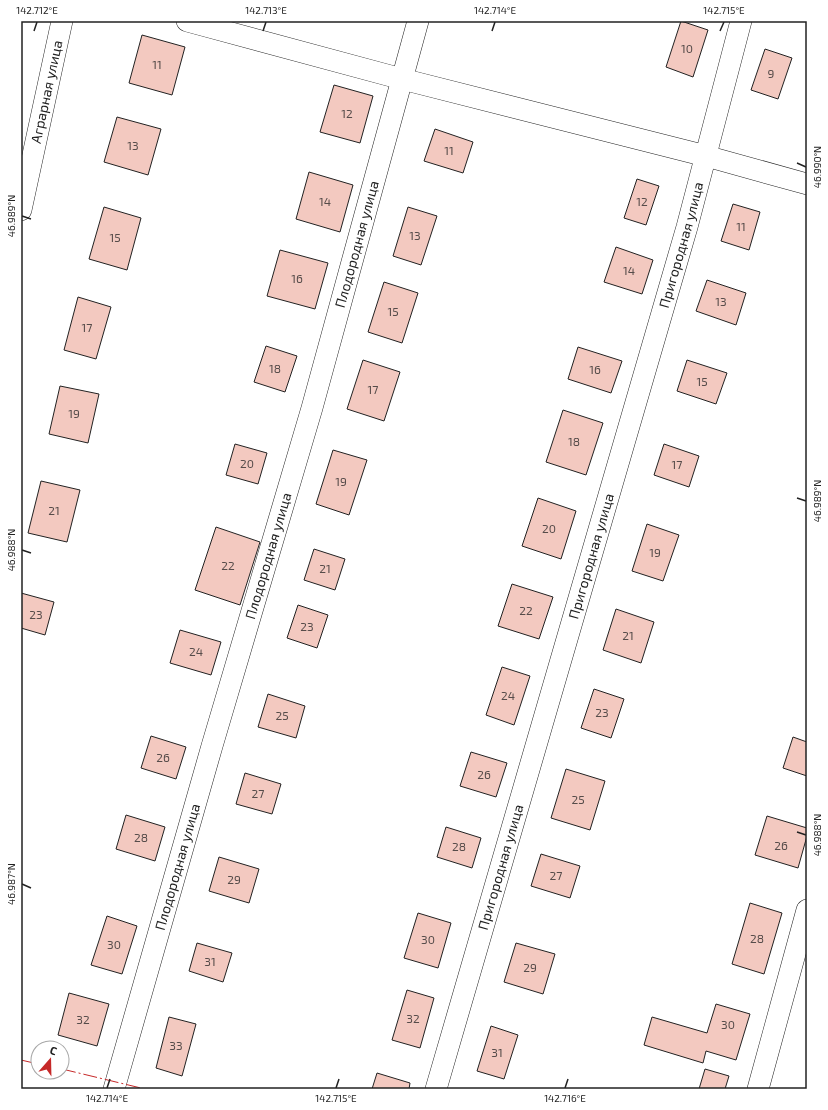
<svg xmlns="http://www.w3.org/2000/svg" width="828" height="1110" font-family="'Exo 2',sans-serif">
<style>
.building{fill:#f3c9c0;stroke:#222}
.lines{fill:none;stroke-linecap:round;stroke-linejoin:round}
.minor-casing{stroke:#222;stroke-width:22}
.minor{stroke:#fff;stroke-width:21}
.power{stroke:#c62828;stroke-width:1;stroke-dasharray:14 3 2 3;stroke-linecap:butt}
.ticks{fill:none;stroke:#222;stroke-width:1.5}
.labels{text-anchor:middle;stroke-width:3;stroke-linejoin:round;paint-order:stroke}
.number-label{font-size:12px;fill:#564c4a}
.street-label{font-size:14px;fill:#222;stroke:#fff}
.neatline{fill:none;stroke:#222;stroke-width:1.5}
.ticks-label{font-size:10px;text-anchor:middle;fill:#222}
</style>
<rect width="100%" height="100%" fill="#fff"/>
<path class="building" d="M681,21L708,30L693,77L666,67Z
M142,35L185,47L172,95L129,83Z
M765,49L792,58L778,99L751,90Z
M334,85L373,96L360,143L320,132Z
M117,117L161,129L148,175L104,162Z
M435,129L473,142L463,173L424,161Z
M309,172L353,185L340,232L296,219Z
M637,179L659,186L646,225L624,218Z
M733,204L760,212L749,250L721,241Z
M104,207L141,218L127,270L89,259Z
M408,207L437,216L421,265L393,256Z
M616,247L653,260L642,294L604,282Z
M280,250L328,263L315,309L267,296Z
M707,280L746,293L736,325L696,311Z
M384,282L418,293L402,343L368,332Z
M78,297L111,307L96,359L64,350Z
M266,346L297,356L285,392L254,382Z
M578,347L622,361L611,393L568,379Z
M363,360L400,372L384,421L347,409Z
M687,360L727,373L716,404L677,391Z
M60,386L99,394L88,443L49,434Z
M563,410L603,423L586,475L546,462Z
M235,444L267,453L258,484L226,475Z
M664,444L699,456L689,487L654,475Z
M333,450L367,460L349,515L316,504Z
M41,481L80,490L67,542L28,533Z
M538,498L576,511L561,559L522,546Z
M647,524L679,535L663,581L632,571Z
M216,527L260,542L240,605L195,590Z
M314,549L345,559L335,590L304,580Z
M512,584L553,597L539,639L498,626Z
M21,593L54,602L45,635L21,628Z
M298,605L328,615L317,648L287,638Z
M616,609L654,622L641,663L603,650Z
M180,630L221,642L211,675L170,663Z
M502,667L530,676L514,725L486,715Z
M594,689L624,699L611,738L581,728Z
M268,694L305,706L296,738L258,727Z
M151,736L186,747L176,779L141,768Z
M793,737L807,742V776L783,768Z
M471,752L507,763L496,797L460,786Z
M566,769L605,781L590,830L551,818Z
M245,773L281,784L272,814L236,804Z
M126,815L165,827L155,861L116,849Z
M767,816L807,828V836L798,868L755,855Z
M446,827L481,838L472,868L437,857Z
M541,854L580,866L570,898L531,886Z
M219,857L259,869L249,903L209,891Z
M750,903L782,913L764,974L732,964Z
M418,913L451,923L438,968L404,958Z
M107,916L137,926L122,974L91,965Z
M197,943L232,953L223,982L189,971Z
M516,943L555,954L543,994L504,982Z
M407,990L434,998L420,1048L392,1040Z
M69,993L109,1004L97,1046L58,1035Z
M716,1004L750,1014L736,1060L706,1051L703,1063L644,1045L652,1017L707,1033Z
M169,1017L196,1024L182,1076L156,1068Z
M491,1026L518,1035L504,1079L477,1071Z
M705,1069L729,1076L725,1089H699Z
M377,1073L410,1083L409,1089H372Z"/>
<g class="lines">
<defs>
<g id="minor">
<path d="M187,21L402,79L706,156L807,184"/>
<path id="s1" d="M21,210L62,21"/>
<path id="s2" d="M114,1089L212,746L312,408L418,21"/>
<path id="s3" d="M436,1089L687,227L741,21"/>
<path d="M758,1089L807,910"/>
</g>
</defs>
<use href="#minor" class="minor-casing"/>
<use href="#minor" class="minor"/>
<path class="power" d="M21,1060L38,1064
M62,1069L145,1089"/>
</g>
<path class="ticks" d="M34,31L37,22M263,31L266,22M492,31L495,22M720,31L724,22M797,163L806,167M22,216L31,219M797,498L806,501M22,550L31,553M797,832L806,835M22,884L31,888M107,1088L110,1079M336,1088L339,1079M565,1088L568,1079"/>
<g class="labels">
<g class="number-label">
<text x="687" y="53">10</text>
<text x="157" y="69">11</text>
<text x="771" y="78">9</text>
<text x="347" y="118">12</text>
<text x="133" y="150">13</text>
<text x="449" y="155">11</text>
<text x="325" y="206">14</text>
<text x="642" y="206">12</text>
<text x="741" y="231">11</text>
<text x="415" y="240">13</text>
<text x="115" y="242">15</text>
<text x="629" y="275">14</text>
<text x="297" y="283">16</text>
<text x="721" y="306">13</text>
<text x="393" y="316">15</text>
<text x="87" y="332">17</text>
<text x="275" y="373">18</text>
<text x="595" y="374">16</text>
<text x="702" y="386">15</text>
<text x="373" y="394">17</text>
<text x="74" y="418">19</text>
<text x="574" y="446">18</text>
<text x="247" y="468">20</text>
<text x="677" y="469">17</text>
<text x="341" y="486">19</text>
<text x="54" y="515">21</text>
<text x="549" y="533">20</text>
<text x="655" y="557">19</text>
<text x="228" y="570">22</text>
<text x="325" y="573">21</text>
<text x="526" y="615">22</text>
<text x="36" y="619">23</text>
<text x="307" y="631">23</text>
<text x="628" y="640">21</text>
<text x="196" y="656">24</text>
<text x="508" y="700">24</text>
<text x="602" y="717">23</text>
<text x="282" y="720">25</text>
<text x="163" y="762">26</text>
<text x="484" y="779">26</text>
<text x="258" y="798">27</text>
<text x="578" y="804">25</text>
<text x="141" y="842">28</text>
<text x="781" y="850">26</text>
<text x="459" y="851">28</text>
<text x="556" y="880">27</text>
<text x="234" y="884">29</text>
<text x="757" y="943">28</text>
<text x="428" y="944">30</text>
<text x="114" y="949">30</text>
<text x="210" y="966">31</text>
<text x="530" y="972">29</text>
<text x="413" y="1023">32</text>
<text x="83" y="1024">32</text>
<text x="728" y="1029">30</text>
<text x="176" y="1050">33</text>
<text x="497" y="1057">31</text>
</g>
<g class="street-label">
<text dy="5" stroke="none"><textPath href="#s1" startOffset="121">Аграрная улица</textPath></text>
<text dy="5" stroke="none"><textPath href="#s2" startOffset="879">Плодородная улица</textPath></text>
<text dy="5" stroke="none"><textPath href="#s3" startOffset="879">Пригородная улица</textPath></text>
<text dy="5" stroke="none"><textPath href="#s2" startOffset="555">Плодородная улица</textPath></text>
<text dy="5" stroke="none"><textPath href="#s3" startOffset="555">Пригородная улица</textPath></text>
<text dy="5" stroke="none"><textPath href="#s2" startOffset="231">Плодородная улица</textPath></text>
<text dy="5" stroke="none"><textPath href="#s3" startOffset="231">Пригородная улица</textPath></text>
</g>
</g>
<rect width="828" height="1110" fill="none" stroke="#ffffff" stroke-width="44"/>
<g transform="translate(50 1060) rotate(20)"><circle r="19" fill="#ffffff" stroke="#a7a7a7"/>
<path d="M0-3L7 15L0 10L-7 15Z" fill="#c62828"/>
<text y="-6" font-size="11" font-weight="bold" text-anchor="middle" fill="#222222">С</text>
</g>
<rect x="22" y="22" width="784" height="1066" class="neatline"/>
<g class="ticks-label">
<text x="37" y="14">142.712°E</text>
<text x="266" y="14">142.713°E</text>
<text x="495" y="14">142.714°E</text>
<text x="724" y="14">142.715°E</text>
<text transform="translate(817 167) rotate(-90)" y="4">46.990°N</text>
<text transform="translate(11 216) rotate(-90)" y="4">46.989°N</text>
<text transform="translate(817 501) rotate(-90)" y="4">46.989°N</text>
<text transform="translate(11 550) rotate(-90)" y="4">46.988°N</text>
<text transform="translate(817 835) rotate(-90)" y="4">46.988°N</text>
<text transform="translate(11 884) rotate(-90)" y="4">46.987°N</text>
<text x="107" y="1102">142.714°E</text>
<text x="336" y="1102">142.715°E</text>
<text x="565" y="1102">142.716°E</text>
</g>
</svg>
